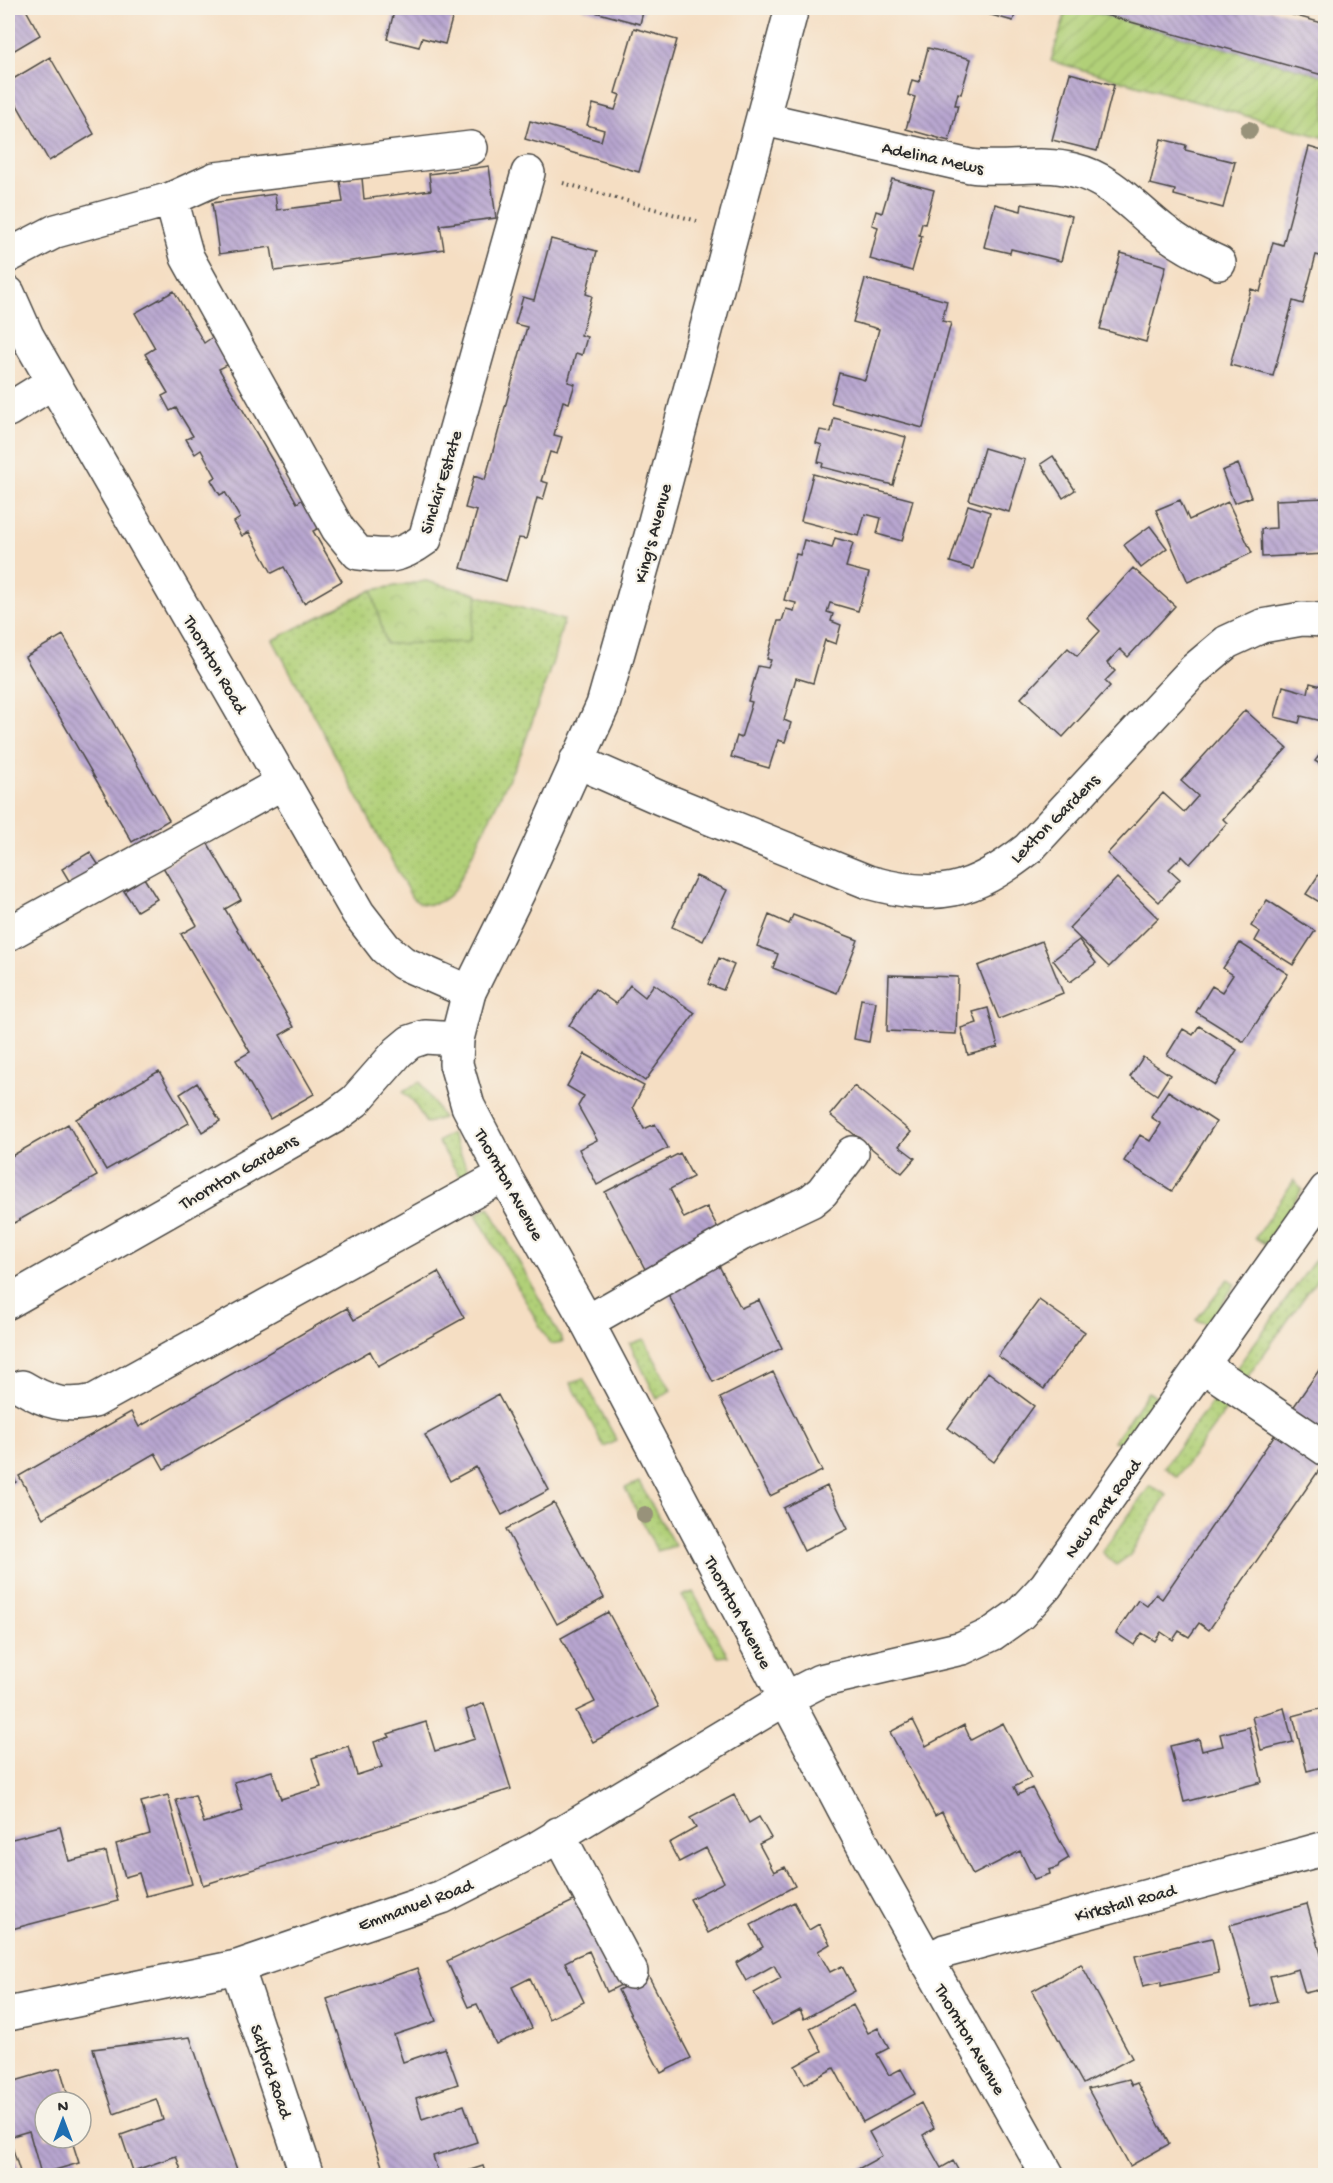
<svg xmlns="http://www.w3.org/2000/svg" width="1333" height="2183" font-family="'Gochi Hand',sans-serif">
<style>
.grass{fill:url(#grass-dots);stroke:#6e7e52;stroke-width:1.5}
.park{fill:url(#park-crowns);stroke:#6e7e52;stroke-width:1.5}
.garden{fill:url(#garden-furrows);stroke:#6e7e52;stroke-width:1.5}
.building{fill:url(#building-back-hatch)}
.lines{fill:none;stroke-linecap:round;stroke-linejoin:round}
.minor-casing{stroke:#494642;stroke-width:36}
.major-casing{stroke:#494642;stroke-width:36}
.path{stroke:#494642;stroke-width:4;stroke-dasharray:1.5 4.5;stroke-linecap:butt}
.minor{stroke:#fff;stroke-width:33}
.major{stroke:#fff;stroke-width:33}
.tree{fill:#98927a}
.labels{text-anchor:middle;stroke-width:4.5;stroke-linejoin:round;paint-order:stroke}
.street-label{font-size:18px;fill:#2b2b2b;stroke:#f7f3e8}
</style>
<defs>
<pattern id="grass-dots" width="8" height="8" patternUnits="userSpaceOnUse" patternTransform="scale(1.5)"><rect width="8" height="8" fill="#b1d078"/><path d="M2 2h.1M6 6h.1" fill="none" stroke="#98b368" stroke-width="1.8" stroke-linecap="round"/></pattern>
<pattern id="park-crowns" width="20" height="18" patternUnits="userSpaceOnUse" patternTransform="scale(1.5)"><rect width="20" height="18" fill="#b1d078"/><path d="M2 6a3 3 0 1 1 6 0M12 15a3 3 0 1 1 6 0" fill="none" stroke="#98b368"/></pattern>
<pattern id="garden-furrows" width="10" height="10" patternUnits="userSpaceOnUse" patternTransform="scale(1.5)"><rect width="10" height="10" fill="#b1d078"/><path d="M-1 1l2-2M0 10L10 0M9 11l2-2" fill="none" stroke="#98b368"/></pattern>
<pattern id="building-back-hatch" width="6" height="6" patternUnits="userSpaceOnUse" patternTransform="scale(1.5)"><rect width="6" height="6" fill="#b8a6d0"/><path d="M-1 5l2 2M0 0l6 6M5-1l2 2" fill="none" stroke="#9687a9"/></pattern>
</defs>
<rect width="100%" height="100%" fill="#f7f3e8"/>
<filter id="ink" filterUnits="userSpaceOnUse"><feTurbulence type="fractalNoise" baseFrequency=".0167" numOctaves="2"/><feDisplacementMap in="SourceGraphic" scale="12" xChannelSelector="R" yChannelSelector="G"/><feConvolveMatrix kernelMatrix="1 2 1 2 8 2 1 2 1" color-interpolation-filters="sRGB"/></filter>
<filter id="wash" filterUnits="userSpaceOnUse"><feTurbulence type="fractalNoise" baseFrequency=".008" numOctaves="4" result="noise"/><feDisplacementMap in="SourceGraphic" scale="24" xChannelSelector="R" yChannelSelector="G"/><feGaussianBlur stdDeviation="1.35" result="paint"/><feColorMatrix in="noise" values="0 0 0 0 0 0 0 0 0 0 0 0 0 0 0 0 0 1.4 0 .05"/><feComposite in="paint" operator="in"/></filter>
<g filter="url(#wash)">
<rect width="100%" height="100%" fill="#f5dec3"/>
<path class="grass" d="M426,581L564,620L553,661L522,751L457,886C447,901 428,912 412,898L273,640L372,590Z
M420,1082L443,1118L426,1123L413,1101L403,1092Z
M451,1133L474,1183L466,1186L438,1142Z
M1294,1180L1302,1190L1265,1244L1255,1238Z
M489,1207L563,1342L550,1344L476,1214Z
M1317,1257L1325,1263V1268L1246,1379L1233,1373Z
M1228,1279L1235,1284L1209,1325L1196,1320Z
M644,1339L671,1390L657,1399L630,1344Z
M583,1378L617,1441L604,1447L571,1383Z
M1223,1387L1238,1394L1177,1477L1164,1467Z
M1148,1392L1158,1397L1124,1444L1114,1441Z
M639,1482L675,1546L657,1551L625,1488Z
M1150,1486L1167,1495L1130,1555L1116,1565L1102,1552Z
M693,1592L728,1656L718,1657L682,1596Z"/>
<path class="park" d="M426,581L478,594L469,642L386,644L372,590Z"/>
<path class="garden" d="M1067,8H1078L1325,76V138L1051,61Z"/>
<g id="blocks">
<path class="building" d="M8,8H25L40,35L8,54Z
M395,8H455L445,44L422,38L419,47L387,39Z
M580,8H644L640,24Z
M966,8H1017L1013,21Z
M1080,8L1275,10L1326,24V76Z
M634,28L677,40L639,172L525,139L530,121L601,141L604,130L587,125L593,104L615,110L620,95L615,93Z
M928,48L971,59L961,94L958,93L955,105H958L949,141L906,129L915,97L908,95L912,80L919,82Z
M50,57L94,134L49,161L8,89V82Z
M1070,73L1114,85L1097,151L1052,140Z
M1161,139L1186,145L1185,150L1235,162L1223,208L1174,195L1175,190L1150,184Z
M1309,147L1326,152V252L1324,257L1316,255L1303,304L1293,301L1273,376L1230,365L1251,289L1260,292L1273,242L1283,245Z
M489,166L496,218L440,225L444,249L275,271L271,247L219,254L212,203L275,194L277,210L343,202L340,181L362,178L364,199L431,190L429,174Z
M892,179L934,190L925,224L922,223L919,235L922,236L912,271L870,259L878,227L872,225L876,211L882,213Z
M995,204L1021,211L1022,204L1072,216L1061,261L1011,249L1010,253L984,247Z
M551,239L597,251L586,294L592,296L581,335L587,337L582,355L576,353L568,382L575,384L569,403L563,401L554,435L562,437L557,454L550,452L541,481L548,483L543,500L537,498L526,539L519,538L506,581L461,568L477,511L465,508L474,476L485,480L527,327L515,324L523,297L534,300Z
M1121,253L1166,266L1146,342L1100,329Z
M865,279L947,301L942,321L951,323L923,428L831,403L839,373L865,380L879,329L853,322Z
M174,291L204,343L217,334L233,362L219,369L297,503L306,497L323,526L313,531L342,581L304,603L284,567L272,573L249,532L242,536L234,522L240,518L225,492L220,495L211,480L216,477L201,450L195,454L186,439L193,436L176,408L170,411L162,396L168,393L145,354L155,348L135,313Z
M834,418L906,437L893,485L822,467L823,463L818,462L822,445L816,443L820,430L831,432Z
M984,448L1025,460L1009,512L969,500Z
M1053,456L1075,490L1063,498L1041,464Z
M1238,464L1251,497L1234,503L1222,471Z
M813,474L913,500L902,541L877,534L881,518L865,514L859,536L801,521Z
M1326,498V554L1262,557L1261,529L1276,528L1275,500Z
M1180,500L1189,520L1228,502L1252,553L1188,582L1156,510Z
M968,505L990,512L973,569L950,562Z
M1150,526L1167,548L1141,568L1124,545Z
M835,538L853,543L846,567L869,573L858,611L830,603L827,612L833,614L831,621L841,625L836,644L825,640L813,683L796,678L784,720L791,723L785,742L778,740L769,768L731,757L737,736L741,738L752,702L748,701L758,666L768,668L771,660L767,659L778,621H782L786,609L794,611L796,603L784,600L796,554L800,555L804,540L832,548Z
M1133,568L1175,606L1128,657L1120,649L1107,663L1115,671L1105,681L1110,686L1063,737L1021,698L1068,648L1077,656L1100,631L1087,618Z
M63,635L169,820L132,842L25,657Z
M1310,683L1326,687V722L1301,716L1299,723L1275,717L1283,686L1308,693Z
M1245,710L1287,748L1223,819L1227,823L1190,864L1182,856L1169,869L1180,879L1159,902L1107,854L1163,793L1184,812L1198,796L1181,781Z
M1326,746V768L1315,761Z
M207,842L241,900L225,909L294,1027L280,1035L314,1094L270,1119L236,1060L250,1052L181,934L197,925L163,867Z
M90,852L100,867L71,884L62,869Z
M1323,868L1326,870V906L1306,894Z
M696,876L727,890L703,941L672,927Z
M144,878L157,899L137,911L124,891Z
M1117,878L1158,918L1109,967L1069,928Z
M1267,900L1315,931L1293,965L1255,941L1260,932L1251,926Z
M769,915L789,924L793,915L858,940L837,993L773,968L778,954L757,946Z
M1079,940L1096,963L1070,982L1053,960Z
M1042,941L1063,993L999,1019L978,966Z
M1240,943L1288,974L1244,1042L1196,1012L1212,986L1222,992L1233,975L1223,968Z
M719,958L734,965L723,990L708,984Z
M889,975L958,977L956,1034L887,1031Z
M654,984L695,1013L645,1081L569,1025L595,989L616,1004L630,985L645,997Z
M861,999L876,1002L869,1042L854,1039Z
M988,1008L998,1047L968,1055L961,1028L977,1023L973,1012Z
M1199,1026L1237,1050L1215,1085L1167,1055L1183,1029L1193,1035Z
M585,1054L644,1086L633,1107L644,1129L655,1124L668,1148L597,1185L579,1149L597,1140L578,1106L584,1096L567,1086Z
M1143,1057L1170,1075L1157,1095L1130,1077Z
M159,1071L189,1123L106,1170L76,1119Z
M197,1083L220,1121L202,1132L180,1094Z
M854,1086L911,1132L899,1146L915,1158L902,1173L830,1115Z
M1168,1091L1216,1122L1172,1191L1124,1161L1140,1135L1150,1141L1156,1132L1161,1124L1151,1117Z
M68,1124L97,1176L14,1223L8,1212V1158Z
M680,1153L693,1177L670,1189L684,1218L707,1207L719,1230L645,1269L605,1192Z
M716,1260L741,1308L759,1300L782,1348L713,1382L664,1286Z
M438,1272L464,1318L378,1366L370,1351L164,1469L155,1453L43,1518L19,1476L131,1412L139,1427L347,1308L354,1320Z
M1039,1300L1085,1332L1044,1389L998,1356Z
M1326,1360V1436L1290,1412Z
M773,1372L822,1471L770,1496L720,1398Z
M988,1372L1034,1406L994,1462L948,1428Z
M498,1395L549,1490L502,1515L476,1467L450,1481L425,1435Z
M1280,1427L1326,1460L1209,1630L1199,1623L1189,1637L1179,1631L1173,1640L1161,1632L1155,1641L1142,1633L1134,1645L1116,1633L1138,1600L1147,1606L1156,1594L1162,1599Z
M8,1467L16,1482L8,1487Z
M827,1486L848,1529L804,1551L783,1508Z
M554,1503L604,1598L557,1624L506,1529Z
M608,1612L659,1707L593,1742L576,1711L595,1702L561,1638Z
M484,1703L511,1789L203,1885L176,1800L195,1795L204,1823L223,1817L243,1811L234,1782L272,1771L281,1799L300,1793L321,1787L312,1758L348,1746L357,1775L382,1767L374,1742L390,1737L388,1734L426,1722L435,1751L475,1739L466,1710Z
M1284,1708L1293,1742L1261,1750L1252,1717Z
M1323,1708L1326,1766L1307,1771L1293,1716Z
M913,1720L926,1746L964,1725L971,1740L1003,1723L1031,1778L1014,1787L1018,1795L1032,1788L1069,1858L1059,1864L1058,1867L1049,1870L1050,1874L1034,1879L1020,1851L973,1875L942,1812L935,1816L890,1732Z
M1249,1727L1262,1782L1184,1802L1170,1746L1199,1739L1202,1751L1213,1748L1223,1746L1220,1734Z
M168,1795L192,1884L146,1896L139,1873L125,1877L116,1844L150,1834L141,1802Z
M734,1795L749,1823L759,1817L771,1838L759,1844L774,1872L785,1867L795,1886L708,1933L690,1899L724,1882L706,1848L679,1862L669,1843L696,1828L690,1818Z
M60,1827L69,1861L106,1852L118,1901L8,1930V1840Z
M584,1896L625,1983L607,1992L589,1951L575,1957L565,1962L584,2002L549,2019L530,1978L512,1987L532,2028L496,2044L477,2004L468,2007L447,1961Z
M1326,1899V1921H1325L1319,1901Z
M794,1902L809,1930L819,1924L830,1944L818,1951L830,1972L842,1966L855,1991L804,2019L800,2010L772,2025L754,1993L781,1978L774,1965L746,1981L736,1963L763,1947L751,1925Z
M1307,1904L1326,1972V1988L1305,1993L1298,1969L1284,1973L1270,1976L1277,2001L1252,2007L1230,1925Z
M1212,1938L1219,1973L1161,1986V1982L1143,1986L1135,1956Z
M1081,1964L1132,2058L1083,2084L1032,1991Z
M417,1968L436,2021L394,2035L403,2062L445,2048L458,2084L416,2098L422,2119L464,2105L477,2142L433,2156L439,2175H385L327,1999Z
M648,1975L691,2058L661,2073L618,1990Z
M853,2005L868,2033L878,2028L889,2048L877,2054L889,2075L901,2069L915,2094L863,2122L834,2068L805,2084L795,2066L822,2051L810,2028Z
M190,2037L208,2090L239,2175H183L176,2156L133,2171L121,2135L163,2120L159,2107L156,2099L114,2114L93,2049Z
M60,2068L70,2102H45V2138H71L79,2163L41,2174L29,2131L9,2137L21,2175H8V2083Z
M1129,2079L1132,2085L1137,2083L1169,2144L1130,2166L1088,2089Z
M921,2103L934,2128L923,2135L932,2152L941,2168L953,2161L961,2175H847L882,2156L869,2132Z
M483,2166L486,2175H455Z"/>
</g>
</g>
<g filter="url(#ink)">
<use href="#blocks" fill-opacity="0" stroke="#494642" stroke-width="1.5"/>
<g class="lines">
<defs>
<path id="minor" d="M764,119L970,166C1004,171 1040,161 1074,170C1112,179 1135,209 1164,231C1181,245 1199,254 1219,263
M471,148L215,179L171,199L187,257L338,529L358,553C389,557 399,558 425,539L528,173
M8,256L56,231L171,199
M8,293L27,336L358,913L385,948L403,963L469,992
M8,410L53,382
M576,761L660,798L868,882C937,901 972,893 1028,849L1195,669L1227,642L1262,626L1302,619L1326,620
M8,934L284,782
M8,1302L335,1116L355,1101L398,1052L410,1042L425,1037L457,1039
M587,1322L741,1234L811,1201L822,1192L852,1153
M1202,1365L1326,1449
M22,1387C47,1402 65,1408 94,1401L504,1175
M558,1834L631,1972
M926,1961L945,1951L1326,1848
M237,1967L307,2176
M8,2014L237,1967L442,1897L536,1849L785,1699L820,1681L962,1648L992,1634L1020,1614L1046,1586L1326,1190"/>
<path id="major" d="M792,8L653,529L603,705L518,893L469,992L457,1039L456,1064L468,1106L504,1175L587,1322L872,1862L1048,2176"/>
</defs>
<use href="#minor" class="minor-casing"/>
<use href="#major" class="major-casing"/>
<path class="path" d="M563,183L697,221"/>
<use href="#minor" class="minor"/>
<use href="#major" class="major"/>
</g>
<g class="tree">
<circle cx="1249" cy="130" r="9"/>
<circle cx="645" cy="1515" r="9"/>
</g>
</g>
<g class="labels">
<g class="street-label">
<text transform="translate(933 157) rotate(12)" y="6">Adelina Mews</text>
<text transform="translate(440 482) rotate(-73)" y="6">Sinclair Estate</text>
<text transform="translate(652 533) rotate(-75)" y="6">King's Avenue</text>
<text transform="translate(216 664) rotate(60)" y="6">Thornton Road</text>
<text transform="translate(1054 818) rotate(-45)" y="6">Lexton Gardens</text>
<text transform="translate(238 1171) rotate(-30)" y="6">Thornton Gardens</text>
<text transform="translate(510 1184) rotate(61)" y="6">Thornton Avenue</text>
<text transform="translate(1102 1508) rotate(-54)" y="6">New Park Road</text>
<text transform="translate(739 1612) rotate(62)" y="6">Thornton Avenue</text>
<text transform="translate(1125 1902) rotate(-15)" y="6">Kirkstall Road</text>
<text transform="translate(415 1904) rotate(-20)" y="6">Emmanuel Road</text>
<text transform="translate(971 2039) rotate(60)" y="6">Thornton Avenue</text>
<text transform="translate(272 2071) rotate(71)" y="6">Salford Road</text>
</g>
</g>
<rect width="1333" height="2183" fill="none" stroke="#f7f3e8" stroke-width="30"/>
<g transform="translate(63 2120)"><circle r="28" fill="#f7f3e8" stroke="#a5a39c" stroke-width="1.5"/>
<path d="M0-4.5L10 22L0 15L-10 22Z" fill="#1f6fb2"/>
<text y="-9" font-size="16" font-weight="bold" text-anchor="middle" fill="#2b2b2b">N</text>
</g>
</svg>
